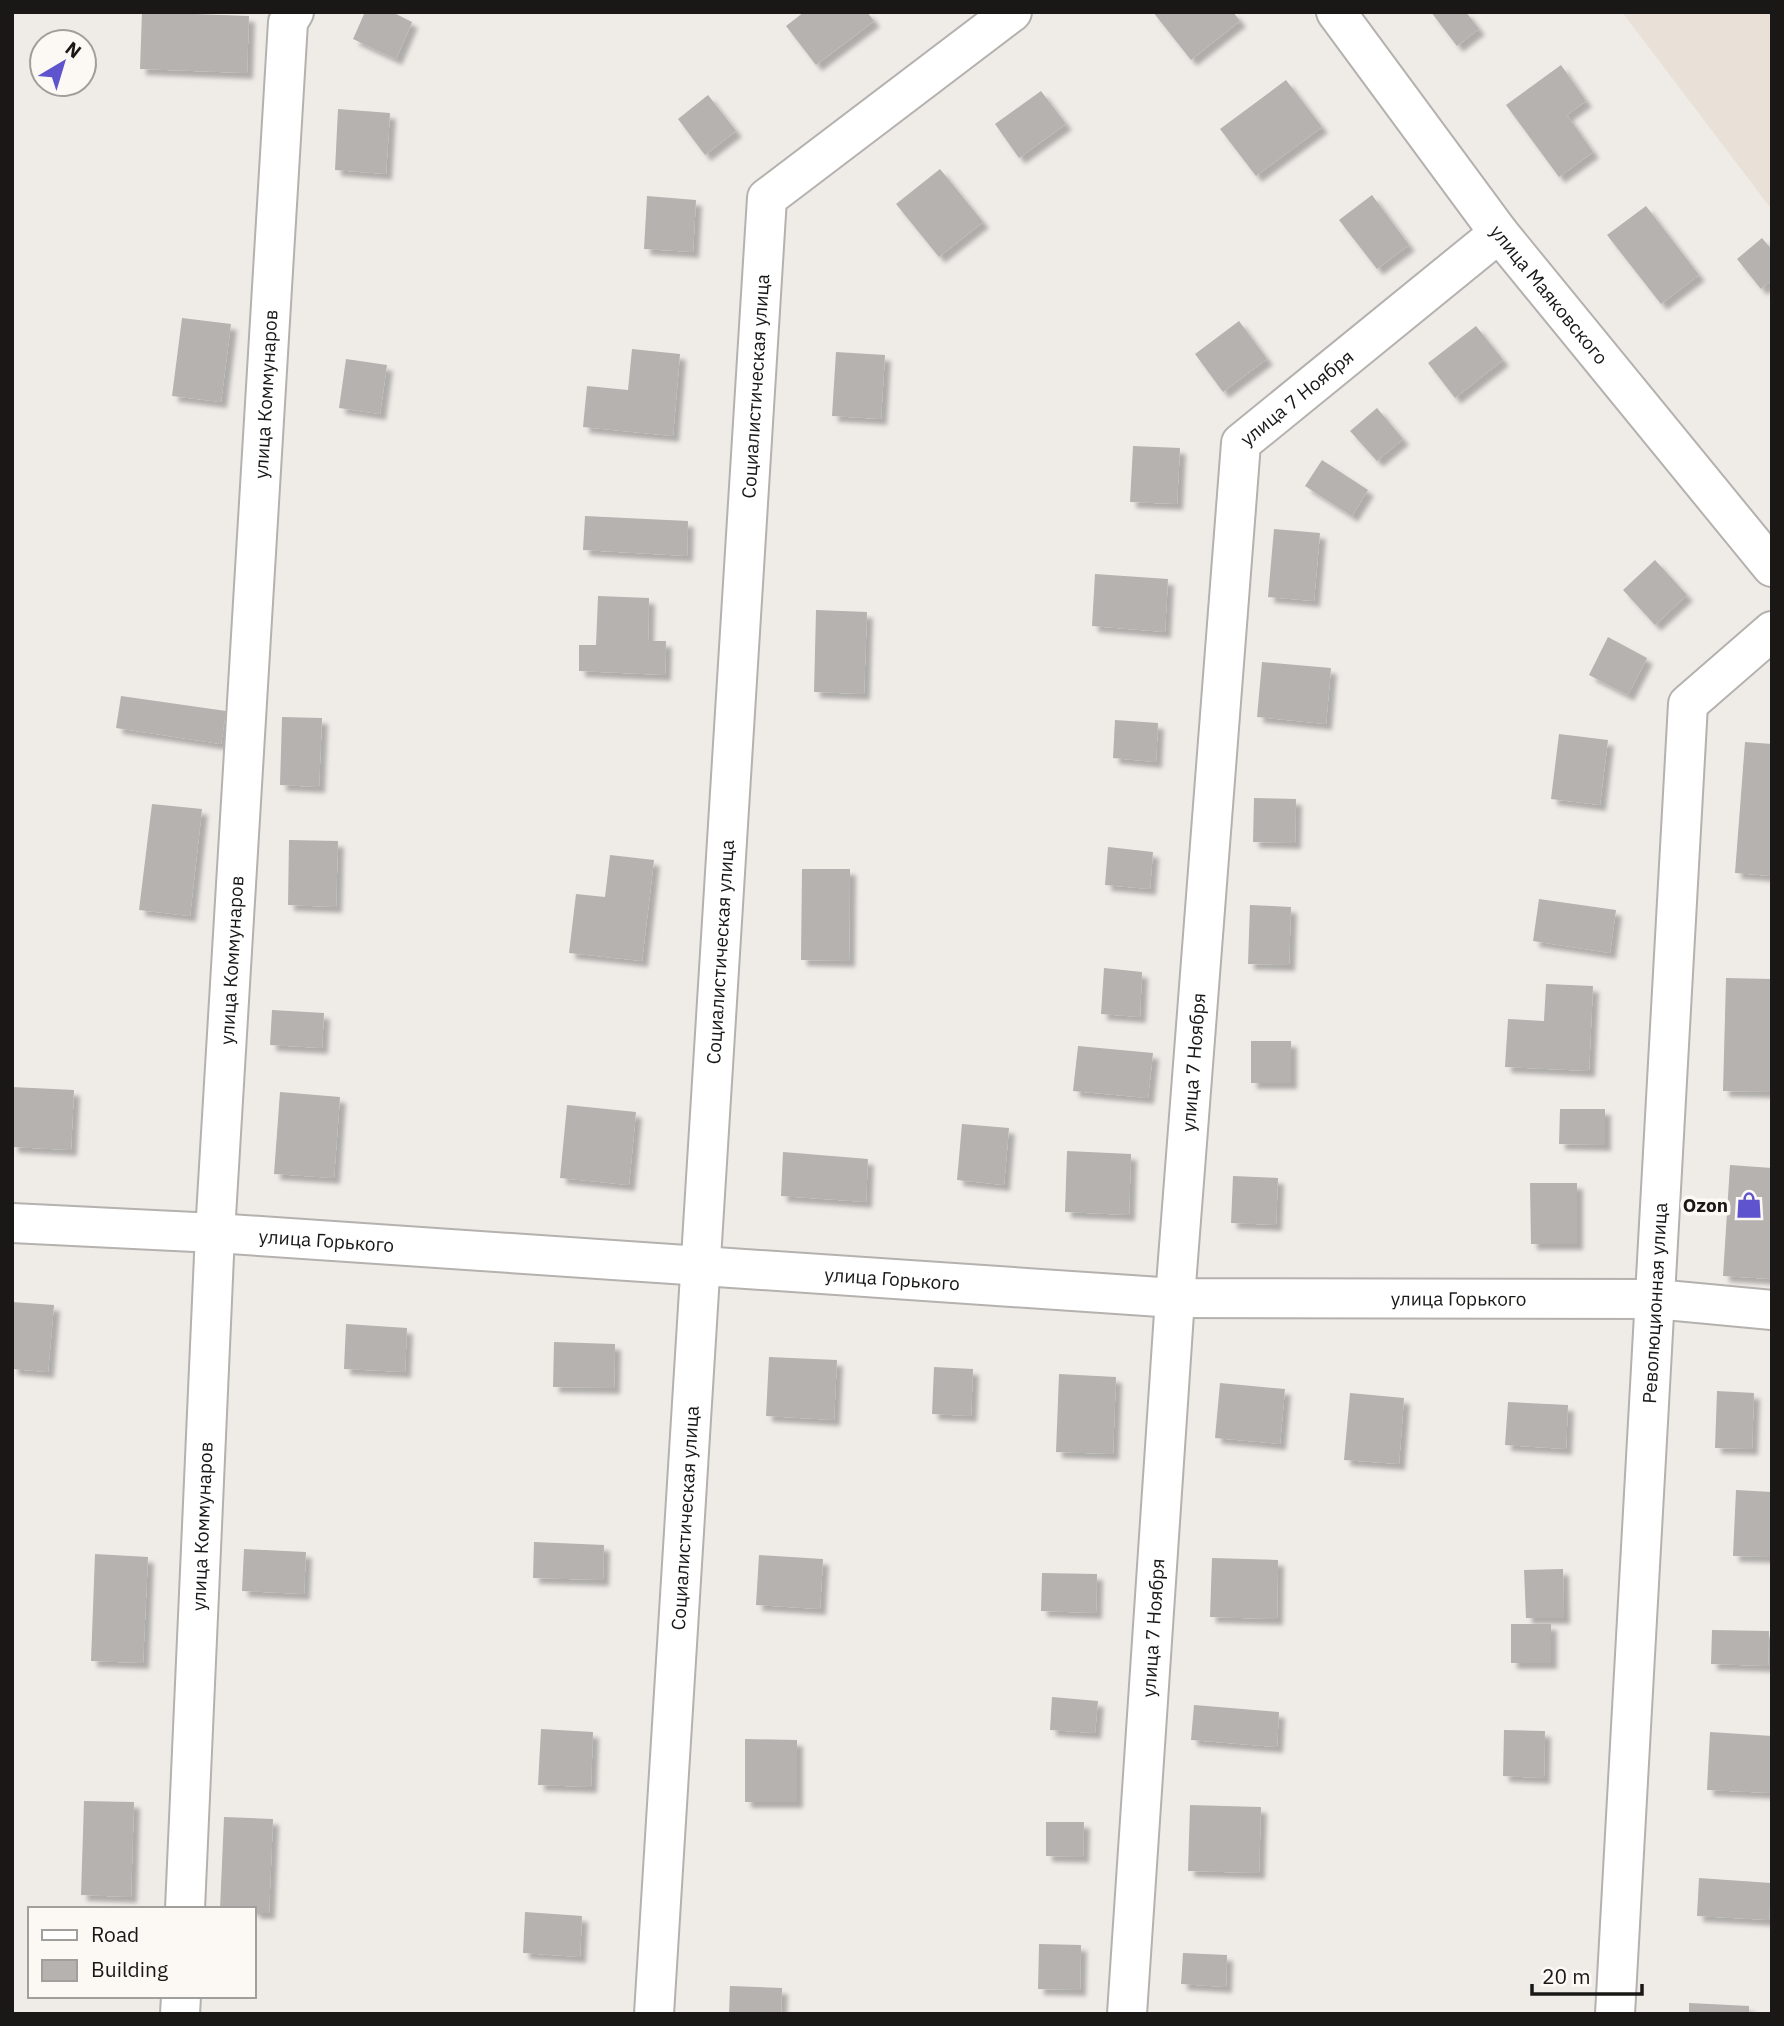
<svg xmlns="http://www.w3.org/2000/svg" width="1784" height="2026" font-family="'IBM Plex Sans',sans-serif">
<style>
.built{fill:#e9e1d7}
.building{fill:#b5b2af;filter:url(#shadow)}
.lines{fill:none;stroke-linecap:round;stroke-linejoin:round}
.minor-casing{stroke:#b4b1ae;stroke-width:42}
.minor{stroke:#fff;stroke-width:38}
.labels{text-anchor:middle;stroke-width:7;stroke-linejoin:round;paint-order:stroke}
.street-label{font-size:19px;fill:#191817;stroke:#fcf9f5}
.poi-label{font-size:19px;font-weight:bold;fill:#191817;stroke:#fcf9f5;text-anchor:end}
</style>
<defs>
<filter id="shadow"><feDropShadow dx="6" dy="6" stdDeviation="2" flood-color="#0004"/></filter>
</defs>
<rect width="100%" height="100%" fill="#efece8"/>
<path class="built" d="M1622,12H1772V210Z"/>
<path class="building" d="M142,12L249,16L247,73L140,69Z
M365,12H392L412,22L396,59L353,39Z
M804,12H867L874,21L816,65L786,26Z
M1153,12H1233L1240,21L1191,60Z
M1431,12H1466L1479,29L1457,46Z
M1561,65L1586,101L1567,115L1593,152L1559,177L1506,105Z
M1286,80L1322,127L1256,176L1220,129Z
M1041,91L1066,124L1019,158L995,124Z
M708,95L736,131L705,155L678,119Z
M338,109L390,113L386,174L335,170Z
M940,169L983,222L939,257L896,204Z
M1372,195L1409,245L1377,269L1339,220Z
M647,196L696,200L693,252L644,249Z
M1646,206L1699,275L1661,304L1607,235Z
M1762,238L1772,250V280L1761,289L1737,259Z
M182,318L231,324L221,402L172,396Z
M1239,321L1267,359L1223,392L1195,354Z
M1476,326L1503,360L1455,398L1428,363Z
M632,349L680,354L673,436L583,427L587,386L628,390Z
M836,352L885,355L881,419L832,416Z
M346,359L387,365L380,414L339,408Z
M1377,408L1403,439L1377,461L1350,431Z
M1133,446L1180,448L1177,504L1130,502Z
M1322,460L1368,490L1352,516L1305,486Z
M585,516L688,521L687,556L583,550Z
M1274,529L1320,533L1314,601L1268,597Z
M1655,560L1687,595L1655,625L1623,590Z
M1095,574L1168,579L1165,632L1092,626Z
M598,596L649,598L648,641H666L665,675L579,671V645H596Z
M816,610L867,612L864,694L814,692Z
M1608,637L1647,658L1628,695L1589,675Z
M1262,662L1331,668L1326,724L1257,717Z
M121,696L226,711L221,744L116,728Z
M282,717L322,718L319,787L280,785Z
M1115,720L1158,723L1156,762L1113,758Z
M1559,734L1608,740L1600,805L1551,799Z
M1745,742L1772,744V876L1735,873Z
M1254,798L1296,799L1295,843L1253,842Z
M152,804L202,809L190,916L139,910Z
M289,840L338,841L336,907L288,905Z
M1108,847L1153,852L1150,889L1105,885Z
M610,855L654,860L642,961L569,953L576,894L605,897Z
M802,869H850L849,961L801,960Z
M1539,899L1616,910L1610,953L1533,941Z
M1250,905L1291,907L1289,965L1248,964Z
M1104,968L1142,972L1140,1017L1101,1014Z
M1726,978L1772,979V1092L1723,1091Z
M1546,984L1593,986L1589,1071L1505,1067L1508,1019L1544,1021Z
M272,1010L324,1013L322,1048L270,1045Z
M1251,1041H1291V1083H1251Z
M1078,1046L1153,1053L1148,1098L1073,1091Z
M12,1087L74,1090L71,1150L12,1147Z
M280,1092L340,1097L334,1178L274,1174Z
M567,1105L636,1112L629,1185L560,1178Z
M1560,1109H1605V1145L1559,1144Z
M962,1124L1009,1128L1004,1185L957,1180Z
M1067,1151L1131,1154L1129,1215L1065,1212Z
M783,1152L868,1159L866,1202L781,1196Z
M1730,1165L1772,1168V1279L1723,1276Z
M1233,1176L1278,1178L1276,1225L1231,1223Z
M1530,1183H1577V1244H1531Z
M12,1302L54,1305L48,1372L12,1369Z
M346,1324L407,1328L405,1372L344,1369Z
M554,1342L615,1344L614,1388L553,1387Z
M769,1357L837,1360L834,1420L766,1416Z
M934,1367L973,1369L971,1416L932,1414Z
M1059,1374L1116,1377L1113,1454L1056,1452Z
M1220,1383L1285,1389L1280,1444L1215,1438Z
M1717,1391L1754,1393L1752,1449L1715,1448Z
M1350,1393L1404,1398L1399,1464L1344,1460Z
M1508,1402L1568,1405L1566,1449L1505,1445Z
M1736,1490L1772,1492V1557L1733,1556Z
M534,1542L604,1545L603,1580L533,1578Z
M244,1549L306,1552L304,1594L242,1591Z
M95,1554L148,1557L143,1663L91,1661Z
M759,1555L823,1559L820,1609L756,1605Z
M1212,1558L1278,1560L1277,1619L1210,1617Z
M1563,1569L1564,1618H1526L1524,1570Z
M1042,1573L1097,1574L1096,1613L1041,1611Z
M1511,1624H1551V1663H1511Z
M1712,1630L1769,1631L1768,1666L1711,1664Z
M1052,1697L1098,1701L1095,1733L1050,1730Z
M1194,1705L1279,1712L1277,1747L1191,1740Z
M541,1729L593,1732L591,1787L538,1785Z
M1504,1730L1545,1731L1544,1778L1503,1776Z
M1710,1732L1772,1736V1793L1707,1790Z
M745,1739L797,1740V1802H745Z
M84,1801L134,1802L131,1897L81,1895Z
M1190,1805L1261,1807L1259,1873L1188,1871Z
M224,1817L273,1819L269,1913H254V1909H220Z
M1046,1822H1084L1083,1857L1046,1856Z
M1699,1878L1771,1883L1769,1920L1697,1916Z
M525,1912L582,1916L580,1957L523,1953Z
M1039,1944L1081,1945L1080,1990L1038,1989Z
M1183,1953L1227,1955L1226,1987L1181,1984Z
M730,1986L782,1988L781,2014H729Z
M1689,2003L1749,2006V2014H1689Z"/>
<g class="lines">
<defs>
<g id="minor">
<path id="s1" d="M1336,12L1499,233L1772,567"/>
<path id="s2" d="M12,1223L215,1233L1175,1298L1655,1299L1772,1310"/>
<path id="s3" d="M185,1909L215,1233L288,22L294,12"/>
<path d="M180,2014L181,1996"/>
<path id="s4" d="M654,2014L767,198L1012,12"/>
<path id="s5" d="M1127,2014L1175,1298L1241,443L1499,233"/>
<path id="s6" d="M1615,2014L1688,704L1772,631"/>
</g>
</defs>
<use href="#minor" class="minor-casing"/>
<use href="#minor" class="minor"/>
</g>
<defs>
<symbol id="shop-bare" viewBox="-9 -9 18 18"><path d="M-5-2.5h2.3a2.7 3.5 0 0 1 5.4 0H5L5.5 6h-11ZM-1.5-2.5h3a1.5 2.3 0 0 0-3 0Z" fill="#5e54cd" stroke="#fcf9f5" stroke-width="2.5" paint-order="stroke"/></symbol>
</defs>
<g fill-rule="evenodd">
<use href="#shop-bare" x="1730" y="1186" width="38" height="38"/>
</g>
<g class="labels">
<g class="street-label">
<text dy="7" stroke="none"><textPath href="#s1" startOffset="354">улица Маяковского</textPath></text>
<text dy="7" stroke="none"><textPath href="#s4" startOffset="1631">Социалистическая улица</textPath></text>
<text dy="7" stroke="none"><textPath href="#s3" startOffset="1517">улица Коммунаров</textPath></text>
<text dy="7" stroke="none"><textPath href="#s5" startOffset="1647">улица 7 Ноября</textPath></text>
<text dy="7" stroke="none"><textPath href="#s4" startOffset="1064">Социалистическая улица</textPath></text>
<text dy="7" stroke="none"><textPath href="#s3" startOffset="950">улица Коммунаров</textPath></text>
<text dy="7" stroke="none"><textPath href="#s5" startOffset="954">улица 7 Ноября</textPath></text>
<text dy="7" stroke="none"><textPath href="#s2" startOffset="315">улица Горького</textPath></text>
<text dy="7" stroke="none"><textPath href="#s2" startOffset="882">улица Горького</textPath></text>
<text dy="7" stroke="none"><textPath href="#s2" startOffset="1449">улица Горького</textPath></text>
<text dy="7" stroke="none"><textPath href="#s6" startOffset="712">Революционная улица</textPath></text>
<text dy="7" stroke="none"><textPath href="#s4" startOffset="497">Социалистическая улица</textPath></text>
<text dy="7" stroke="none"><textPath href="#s3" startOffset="383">улица Коммунаров</textPath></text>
<text dy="7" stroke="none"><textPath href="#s5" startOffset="387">улица 7 Ноября</textPath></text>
</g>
<g class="poi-label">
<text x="1728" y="1212">Ozon</text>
</g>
</g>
<rect width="1784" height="2026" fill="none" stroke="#191817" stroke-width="28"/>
<rect x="28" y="1907" width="228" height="91" fill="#fcf9f5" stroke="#a19f9c" stroke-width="2"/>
<rect x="42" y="1930" width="35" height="10" fill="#ffffff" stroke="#a19f9c" stroke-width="2"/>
<text x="91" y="1942" font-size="21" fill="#191817">Road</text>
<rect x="42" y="1960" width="35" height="21" fill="#b5b2af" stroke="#a19f9c" stroke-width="2"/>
<text x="91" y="1977" font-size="21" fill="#191817">Building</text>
<g transform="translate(63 63) rotate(38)"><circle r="33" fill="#fcf9f5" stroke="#a19f9c" stroke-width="2"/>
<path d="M0-5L12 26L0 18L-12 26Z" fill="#5e54cd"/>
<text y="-10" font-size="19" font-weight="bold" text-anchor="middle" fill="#191817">N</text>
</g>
<path d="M1532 1984v10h110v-10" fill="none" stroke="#191817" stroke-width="3.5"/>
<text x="1542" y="1984" font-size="21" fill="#191817" stroke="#fcf9f5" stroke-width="5" paint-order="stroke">20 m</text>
</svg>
